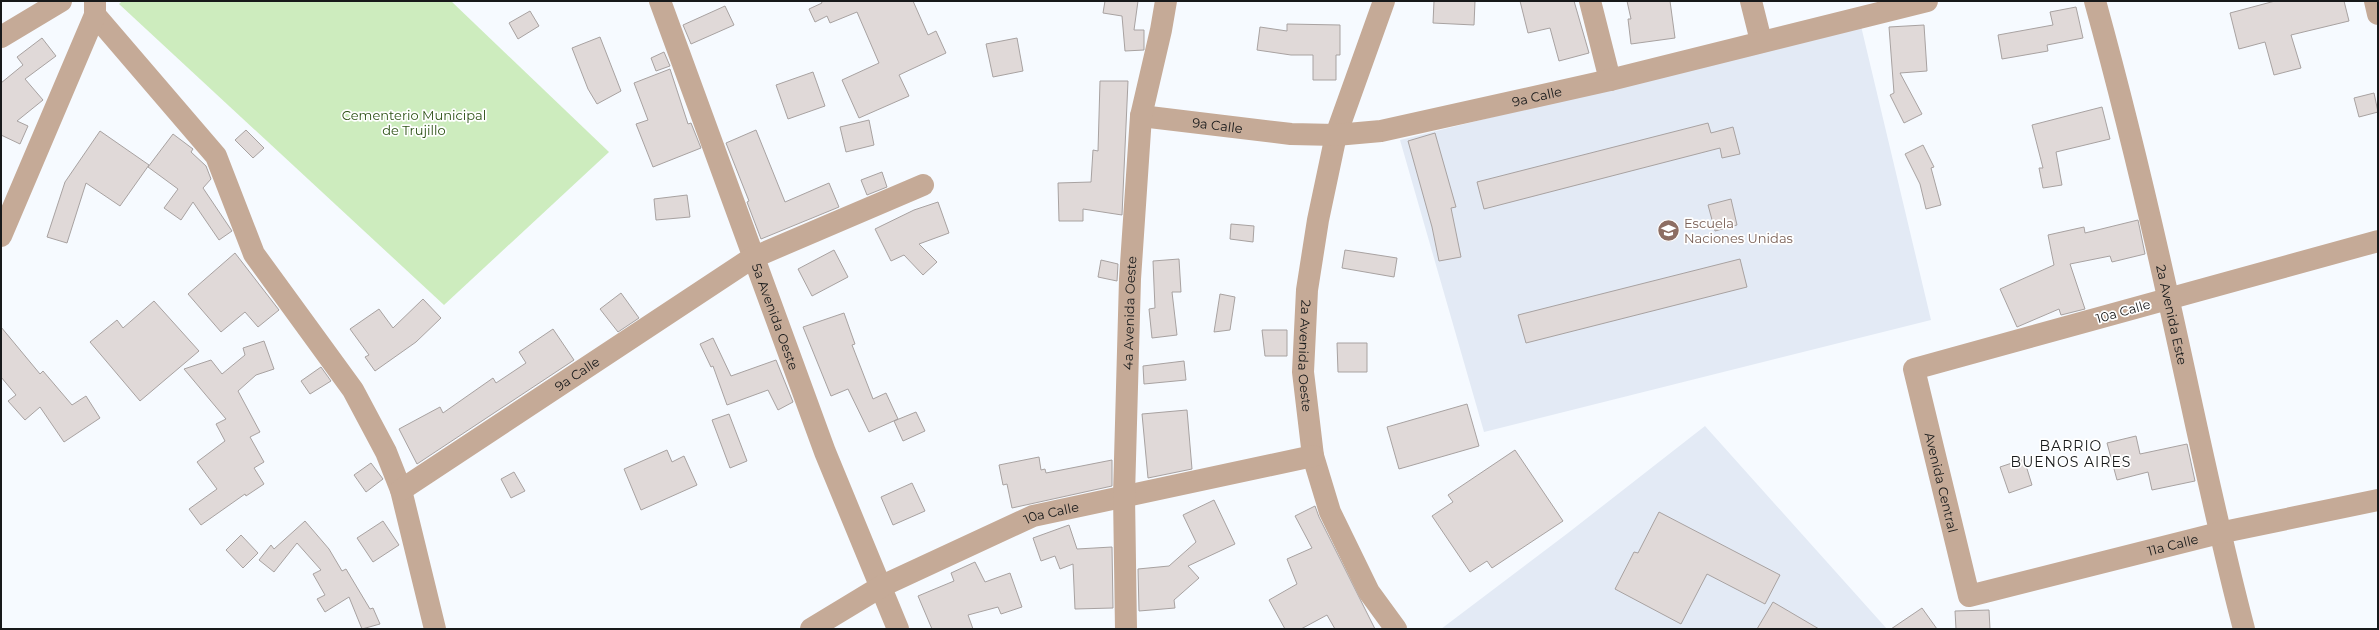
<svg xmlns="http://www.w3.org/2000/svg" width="2379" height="630" font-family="Montserrat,sans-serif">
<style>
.built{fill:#e3eaf5}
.green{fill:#cdecbe}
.building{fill:#e0d9d8;stroke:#a8a2a1}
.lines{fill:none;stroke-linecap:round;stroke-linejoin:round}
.minor{stroke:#c5aa97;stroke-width:22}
.labels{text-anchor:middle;stroke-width:3.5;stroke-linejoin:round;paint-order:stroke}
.street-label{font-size:13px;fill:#17191a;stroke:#fff}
.park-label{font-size:13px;fill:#2a4f13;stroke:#fff}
.education-label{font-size:13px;fill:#785e54;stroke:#fff;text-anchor:start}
.neighbourhood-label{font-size:14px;letter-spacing:1px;fill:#17191a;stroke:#fff}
</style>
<rect width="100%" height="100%" fill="#f6faff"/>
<path class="built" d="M1861,26L1931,320L1484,432L1400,140Z
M1705,426L1887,629H1441L1568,533Z"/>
<path class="green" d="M122,1H451L609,152L444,305L119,4Z"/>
<path class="building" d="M821,1H913L928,35L936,31L946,53L899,75L909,96L859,118L842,80L879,63L857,12L830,23L827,16L815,22L809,9L822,3Z
M1105,1H1138L1134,30H1144V50L1125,51L1122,16L1103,13Z
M1434,1H1475L1474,25L1433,23Z
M1520,1H1574L1589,53L1559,61L1550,28L1528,33Z
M1627,1H1670L1675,38L1631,44L1628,19H1631Z
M2275,1H2344L2349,21L2291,35L2301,68L2274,75L2265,42L2239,49L2230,13Z
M725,6L734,25L691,44L683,25Z
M2076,7L2083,38L2047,45L2048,51L2002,59L1998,35L2053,25L2050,12Z
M530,11L539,26L518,39L509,23Z
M1287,24L1340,25V55H1336V80H1313V55H1291L1257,50L1260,27L1287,31Z
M1924,25L1927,71L1900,73L1922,114L1904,123L1890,95L1894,93L1889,27Z
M600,37L621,91L597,104L588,89L572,48Z
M42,38L56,56L25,79L43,100L17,121L28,126L20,144L1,135V83L23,65L17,57Z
M1017,38L1023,71L993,77L986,44Z
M664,52L670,66L656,71L651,58Z
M670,69L688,124L691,123L701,148L653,167L636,124L648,120L634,83Z
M813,72L825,106L788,119L776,85Z
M1100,81H1128L1122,215L1083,209V221H1059L1058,183L1091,182L1093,150L1098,151Z
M2374,93L2378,112L2359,117L2354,98Z
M2102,107L2110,139L2056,152L2062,185L2043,188L2039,168H2043L2032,125Z
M869,120L874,145L846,152L840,127Z
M1708,123L1711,133L1733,127L1740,154L1722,158L1720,148L1484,209L1477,182Z
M246,130L264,148L253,158L235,140Z
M756,130L785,202L829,183L839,207L761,239L747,202L749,201L726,143Z
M100,131L149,165L120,206L86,183L67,243L47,237L65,182Z
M1435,133L1456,207L1451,208L1461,257L1439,261L1432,227L1408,141Z
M173,134L193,149L191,152L206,166L211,179L203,188L232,231L219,240L193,202L181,220L164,208L178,189L148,167Z
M1923,145L1934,167L1931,168L1941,205L1926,209L1920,184L1905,154Z
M882,172L887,187L867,195L861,180Z
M687,195L690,217L656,220L654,199Z
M1731,199L1737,225L1715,231L1708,205Z
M938,202L949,233L919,244L937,262L923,275L904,255L891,261L875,229L914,210Z
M2138,220L2145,254L2112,262L2110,256L2070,264L2085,309L2061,315L2059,309L2017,327L2000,289L2054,265L2048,235L2084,227L2085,233Z
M1231,224L1254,226L1253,242L1230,239Z
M834,250L848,277L812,296L798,269Z
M1345,250L1397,258L1394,277L1342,268Z
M235,253L279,310L258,327L245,312L221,332L188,294Z
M1179,259L1181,292H1172L1177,335L1152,338L1149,309L1155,308L1153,261Z
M1740,259L1747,287L1526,343L1518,315Z
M1101,260L1118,264L1117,281L1098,277Z
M621,293L639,318L618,332L600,309Z
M1220,294L1235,297L1230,330L1214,332Z
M423,299L441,318L416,342L375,371L365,357L369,355L350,329L379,309L393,328Z
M154,301L199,351L140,401L90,342L117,320L123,328Z
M844,313L855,344L852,345L873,399L886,393L898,419L869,432L848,389L831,396L803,327Z
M1,327L40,374L43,371L72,405L86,396L100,418L64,442L40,407L25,420L8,401L16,395L1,377Z
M553,329L574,360L417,464L399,429L440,407L443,413L493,378L496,383L526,363L519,352Z
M1262,330H1287V356H1265Z
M713,338L731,376L776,360L793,402L778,410L768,390L727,405L713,366L711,367L700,344Z
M264,341L274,369L256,375L238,391L260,432L250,437L264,462L254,468L264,484L246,496L245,494L201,525L189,509L217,489L197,462L225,441L216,424L226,419L184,369L211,360L222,374L245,355L243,348Z
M1337,343H1367V372H1338Z
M1184,361L1186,380L1144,384L1143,366Z
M321,367L331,381L310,394L301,381Z
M1467,404L1479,446L1399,469L1387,427Z
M1187,410L1192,469L1148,478L1142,414Z
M916,412L925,431L903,441L894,421Z
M729,414L747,461L730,468L712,420Z
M2136,436L2140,454L2187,444L2195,481L2152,490L2148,472L2117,480L2107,443Z
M667,450L672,462L684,456L697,485L641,510L624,469Z
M1515,450L1563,521L1492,568L1487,561L1470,572L1432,516L1453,502L1448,495Z
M1039,457L1041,470L1045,469L1046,473L1112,460V486L1012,508L1007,484L1003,485L999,465Z
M2024,459L2032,485L2009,493L2000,467Z
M371,463L383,479L366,492L354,475Z
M514,472L525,491L511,498L501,479Z
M912,483L925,511L893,525L881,497Z
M1214,500L1235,544L1188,566L1199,578L1174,600L1175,608L1139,611L1138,569L1169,566L1196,542L1183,515Z
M1315,506L1319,517L1375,629H1335L1327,615L1301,629H1285L1269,600L1297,584L1287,559L1312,548L1295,516Z
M1659,512L1780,575L1765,604L1707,574L1681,624L1615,589L1634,552L1638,553Z
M305,521L329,549L342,571L346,569L370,609L373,608L380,624L362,629L349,597L325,612L317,599L325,595L313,574L321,570L297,543L274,572L259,560L271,545L274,549Z
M383,521L399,545L373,562L357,538Z
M1069,525L1077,549L1112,547L1113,608L1075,609L1073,564L1060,569L1055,556L1041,561L1033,538Z
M241,535L258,553L243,568L226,550Z
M975,562L985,582L1010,573L1022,607L1001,614L998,607L968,615L973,629H932L918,596L954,581L951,573Z
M1773,602L1819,629H1757Z
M1922,608L1937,629H1891Z
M1989,610L1990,629H1956L1955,611Z"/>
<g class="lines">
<g class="minor">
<path d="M95,1V15L216,156L254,254L353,390L386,452L401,490L435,629"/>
<path id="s1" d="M660,1L825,452L898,629"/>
<path id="s2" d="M1384,1L1336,135L1318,220L1307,290L1303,372L1313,456L1330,512L1369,592L1396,629"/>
<path d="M1590,1L1610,80"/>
<path d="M1751,1L1761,41"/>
<path id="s3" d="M2095,1C2122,99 2146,198 2168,297C2193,408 2215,519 2244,629"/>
<path d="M2375,1L2378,14"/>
<path d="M1,37L61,1"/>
<path id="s4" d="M1141,116L1291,134L1336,135L1381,131L1610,80L1927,1"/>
<path d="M1,236L95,15"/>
<path id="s5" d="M2378,241L1914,369L1969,596L2219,533L2378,500"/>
<path id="s6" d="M401,490L752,258L923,185"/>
<path id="s7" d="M811,629L882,586L1033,516L1313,456"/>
<path id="s8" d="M1126,629L1124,495L1130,279L1141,116L1161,30L1166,1"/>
</g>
</g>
<defs>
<symbol id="school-disc" viewBox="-11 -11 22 22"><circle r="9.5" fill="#8d6e63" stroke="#fff"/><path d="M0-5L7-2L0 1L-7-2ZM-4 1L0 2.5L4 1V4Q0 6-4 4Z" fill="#fff"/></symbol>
</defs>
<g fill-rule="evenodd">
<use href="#school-disc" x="1656" y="218" width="25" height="25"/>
</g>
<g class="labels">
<g class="street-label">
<text dy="5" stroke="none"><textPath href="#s4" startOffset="401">9a Calle</textPath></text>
<text dy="5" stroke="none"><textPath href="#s4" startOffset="77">9a Calle</textPath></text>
<text transform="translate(2123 311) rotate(-16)" y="5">10a Calle</text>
<text dy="5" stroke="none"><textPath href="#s8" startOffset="316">4a Avenida Oeste</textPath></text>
<text dy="5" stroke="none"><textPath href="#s3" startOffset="323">2a Avenida Este</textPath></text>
<text dy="5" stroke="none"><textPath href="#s1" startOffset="336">5a Avenida Oeste</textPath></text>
<text dy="5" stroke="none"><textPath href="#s2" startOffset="366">2a Avenida Oeste</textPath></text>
<text dy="5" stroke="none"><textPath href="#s6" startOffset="211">9a Calle</textPath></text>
<text dy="5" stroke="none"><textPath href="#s5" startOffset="598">Avenida Central</textPath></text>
<text dy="5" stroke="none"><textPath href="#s7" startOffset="268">10a Calle</textPath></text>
<text dy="5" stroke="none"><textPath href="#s5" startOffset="925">11a Calle</textPath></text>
</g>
<g class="park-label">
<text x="414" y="120">Cementerio Municipal<tspan x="414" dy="15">de Trujillo</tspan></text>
</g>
<g class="education-label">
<text x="1684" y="228">Escuela<tspan x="1684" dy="15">Naciones Unidas</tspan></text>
</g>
<g class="neighbourhood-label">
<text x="2071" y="451">BARRIO<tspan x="2071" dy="16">BUENOS AIRES</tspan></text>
</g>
</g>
<rect width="2379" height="630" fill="none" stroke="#17191a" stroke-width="4"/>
</svg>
